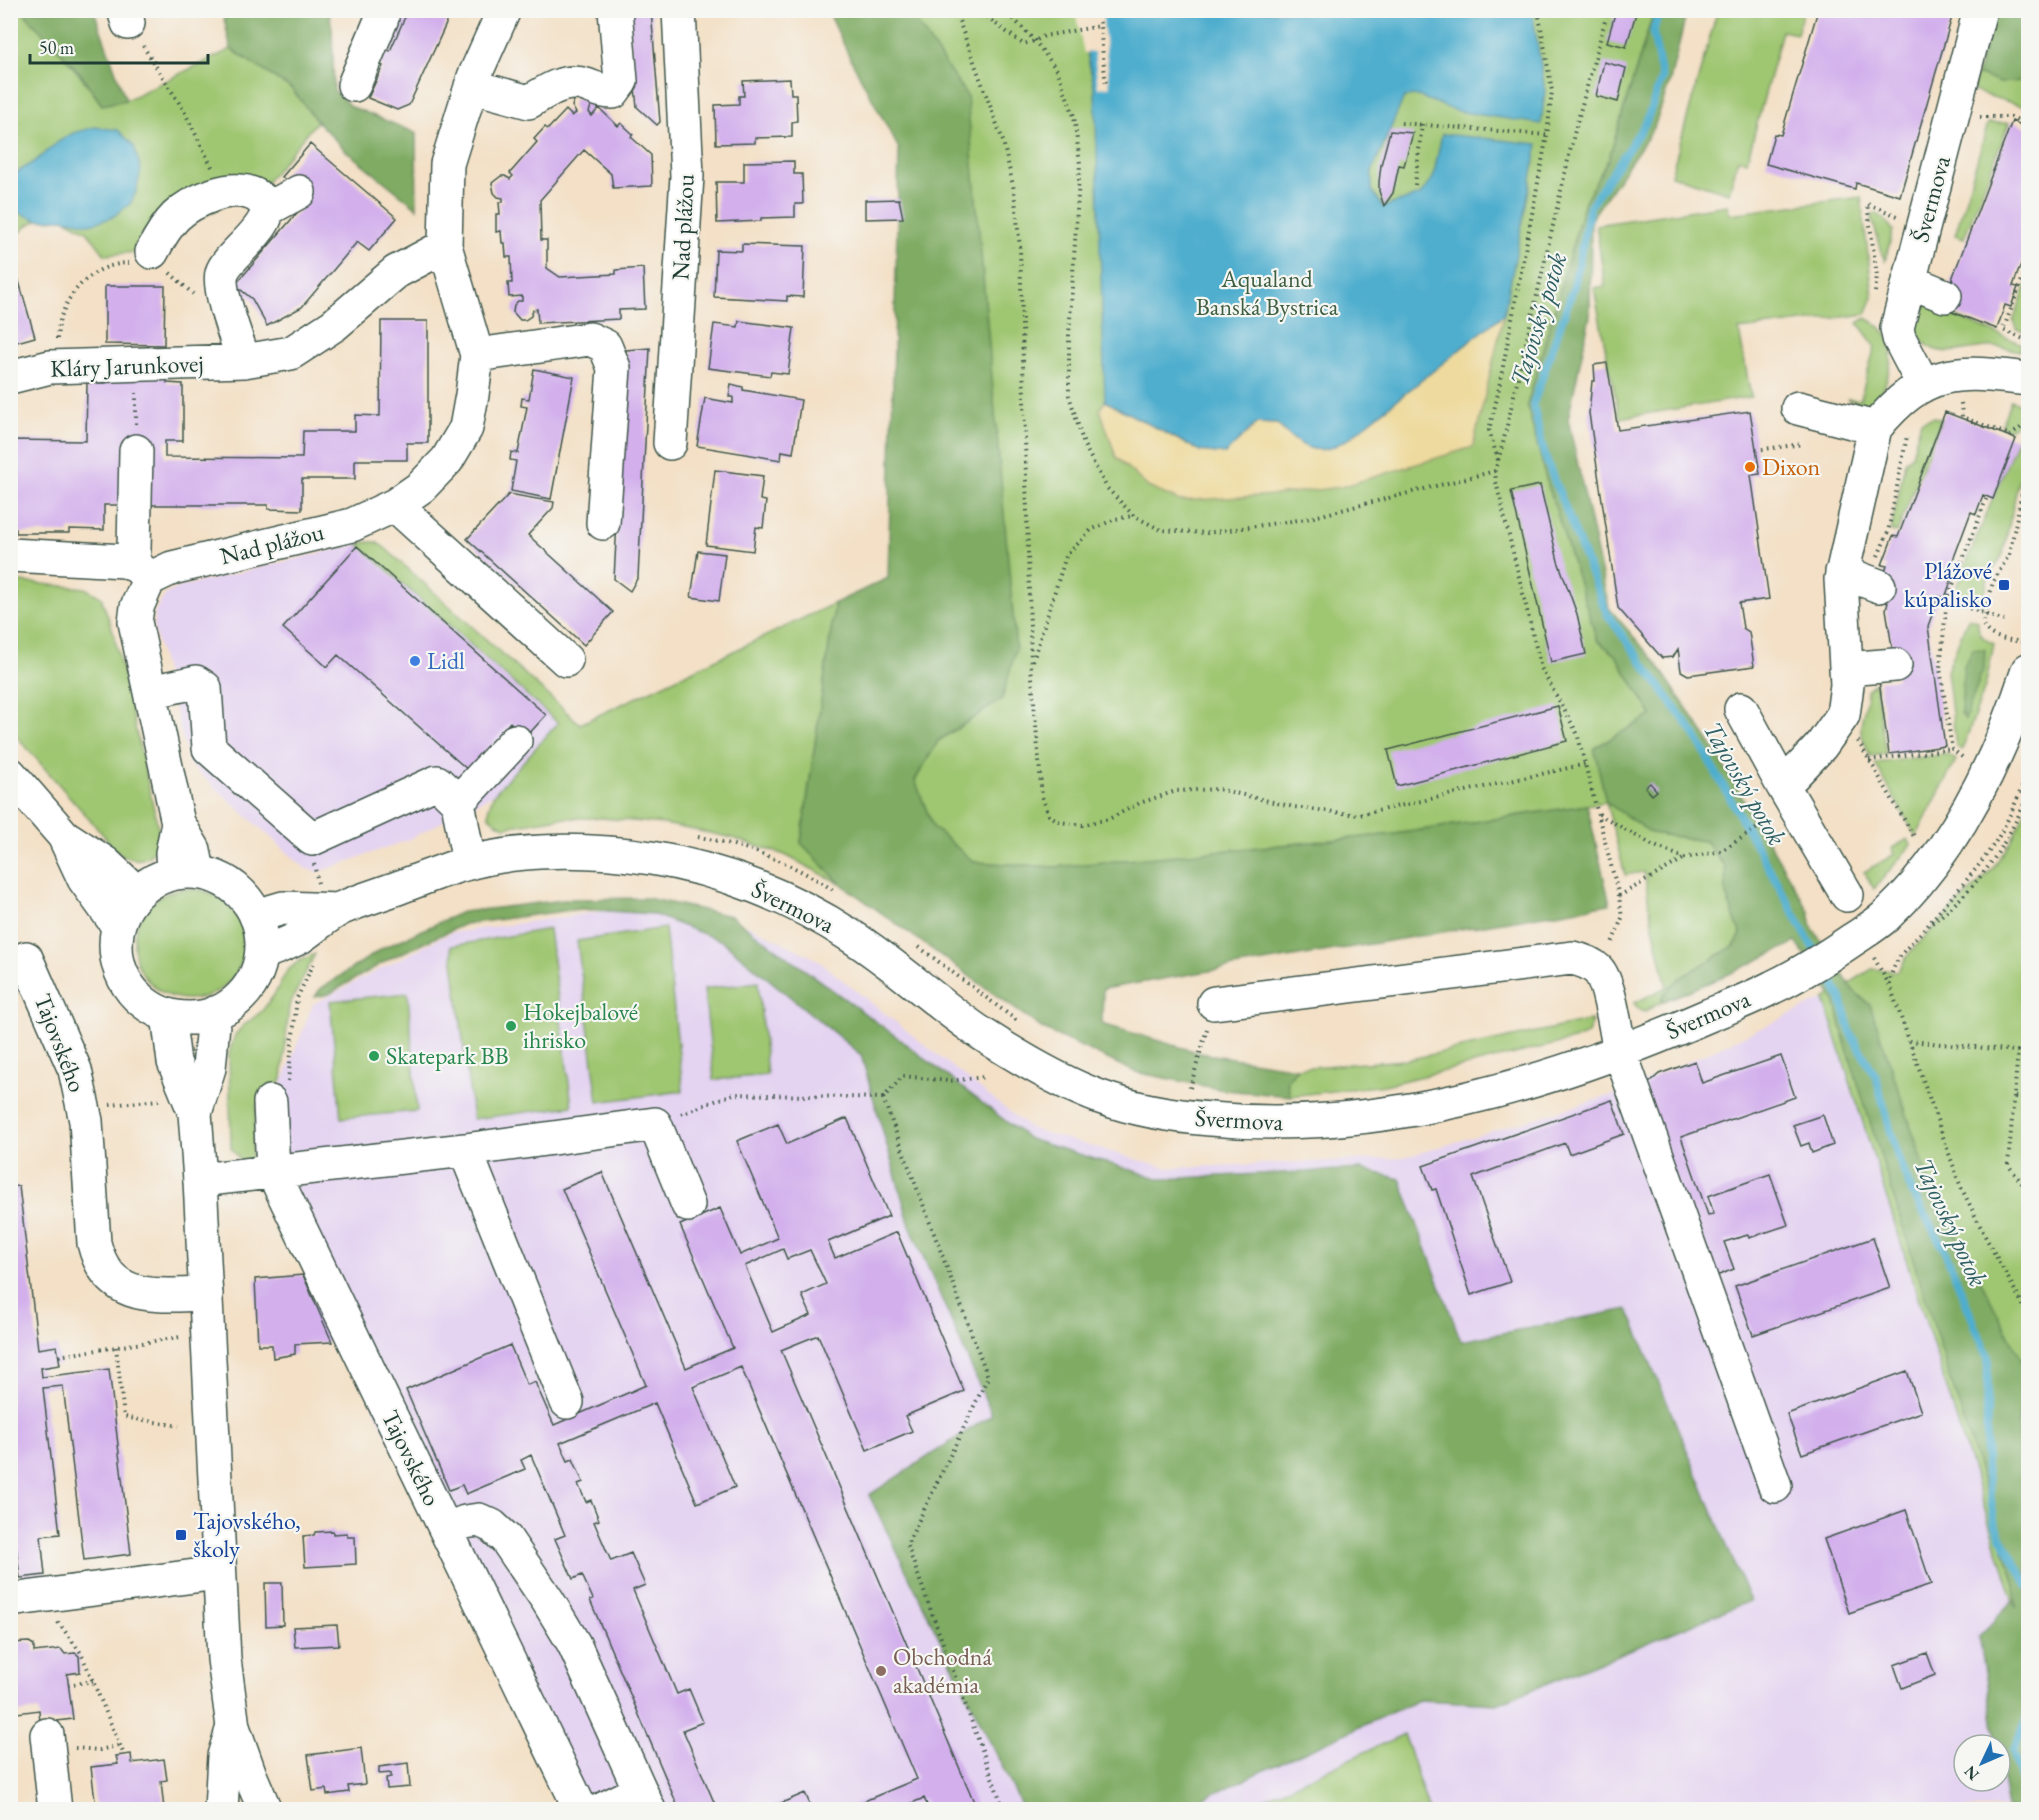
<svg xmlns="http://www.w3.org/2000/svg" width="2039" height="1820" font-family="'EB Garamond',serif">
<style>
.built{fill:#e4d3f1}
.green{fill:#9fc671;stroke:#5f8252;stroke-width:1.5}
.forest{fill:#7fab63;stroke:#4f744c;stroke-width:1.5}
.sand{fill:#eeda9e;stroke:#868c69;stroke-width:1.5}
.water{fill:#50aece;stroke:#387681;stroke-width:1.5}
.pier{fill:#f3e0c6}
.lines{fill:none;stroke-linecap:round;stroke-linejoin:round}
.stream{stroke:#50aece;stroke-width:8}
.building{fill:#d3b0ec;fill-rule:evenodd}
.minor-casing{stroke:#3f554a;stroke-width:36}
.major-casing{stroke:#3f554a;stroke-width:36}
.path{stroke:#3f554a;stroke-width:4;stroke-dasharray:1.5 4.5;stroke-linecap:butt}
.minor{stroke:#fff;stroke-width:33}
.major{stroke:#fff;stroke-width:33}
.food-dot{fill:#e8710a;stroke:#f6f6f2;stroke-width:2}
.transit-dot{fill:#1a4fb4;stroke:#f6f6f2;stroke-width:2}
.shop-dot{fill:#3f7fe0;stroke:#f6f6f2;stroke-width:2}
.leisure-dot{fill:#2e9e5b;stroke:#f6f6f2;stroke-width:2}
.education-dot{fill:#8d6e63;stroke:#f6f6f2;stroke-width:2}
.labels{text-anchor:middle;stroke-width:4.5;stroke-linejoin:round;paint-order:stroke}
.street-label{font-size:24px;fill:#1f3d34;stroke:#f6f6f2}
.park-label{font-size:24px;fill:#3f5f43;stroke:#f6f6f2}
.food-label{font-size:24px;fill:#c56008;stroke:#f6f6f2;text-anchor:start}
.transit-label{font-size:24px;fill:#164399;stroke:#f6f6f2;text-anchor:end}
.shop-label{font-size:24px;fill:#366cbe;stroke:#f6f6f2;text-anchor:start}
.leisure-label{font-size:24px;fill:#27864d;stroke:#f6f6f2;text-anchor:start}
.education-label{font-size:24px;fill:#785e54;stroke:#f6f6f2;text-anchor:start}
.water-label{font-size:26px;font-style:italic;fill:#2e5f62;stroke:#f6f6f2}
</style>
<rect width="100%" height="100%" fill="#f6f6f2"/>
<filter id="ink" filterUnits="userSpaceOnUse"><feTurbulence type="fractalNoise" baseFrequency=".0167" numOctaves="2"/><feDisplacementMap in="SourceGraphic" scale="12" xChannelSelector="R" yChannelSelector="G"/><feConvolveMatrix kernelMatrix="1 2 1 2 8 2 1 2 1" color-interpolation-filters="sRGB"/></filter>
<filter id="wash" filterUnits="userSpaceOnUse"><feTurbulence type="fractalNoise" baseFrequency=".008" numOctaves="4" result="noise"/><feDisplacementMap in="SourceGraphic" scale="24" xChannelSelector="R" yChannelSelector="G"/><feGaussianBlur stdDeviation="1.35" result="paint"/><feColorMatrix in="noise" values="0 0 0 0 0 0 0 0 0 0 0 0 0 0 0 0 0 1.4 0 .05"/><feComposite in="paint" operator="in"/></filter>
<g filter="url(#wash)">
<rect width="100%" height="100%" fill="#f3e0c6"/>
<path class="built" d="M358,544L558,724L494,794L410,839L319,872L306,869L189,764L154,629L155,611L166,594L179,587Z
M655,904L750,926L816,959L1031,1129L1167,1168L1403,1158L1622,1092L1824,999L2013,1601L1979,1636L1997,1745H1964V1781H2000V1767L2007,1809H1428L1403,1734L1241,1809H564L254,1155L313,1004L450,933Z"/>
<path class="green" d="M11,11H22C52,40 78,71 102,105L126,100L231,49L292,89L317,121L265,184L136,252L105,255L87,231L64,219L38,220L26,226L11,244Z
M909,11H1654L1609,158L1585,201L1527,405L1597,639L1617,657L1652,715L1651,833L1705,841L1726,867V895L1741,935L1734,946L1680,978L1662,996V1002L1645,1011L1639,1009L1634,1003L1667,987L1652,922L1644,872L1625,875L1606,802L1395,834L1055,867L974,862L932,827L915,781L938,741L1002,699Z
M1720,11H1803L1797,34L1782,31L1747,161L1738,159L1729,193L1671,175L1717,12L1720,13Z
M2028,73V108L1973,91L1977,74L2021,81Z
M1988,123H2009L1964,238L1955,235Z
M1861,197L1873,297L1866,314L1739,330L1751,397L1620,418L1606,352L1594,288L1605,286L1596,225L1727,205L1730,214Z
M1875,213L1885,220L1893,230L1885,261L1872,220L1873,214Z
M2028,281V333L2016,329L2013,321Z
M1920,302L2022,344L2020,351C2009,349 1997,346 1987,347C1966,348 1941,359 1924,343C1916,335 1915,328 1917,317L1913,313Z
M1866,318C1877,324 1885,330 1889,341C1895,355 1887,389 1876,399C1873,402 1867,404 1863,406L1847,399L1860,400L1875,346L1858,323Z
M2011,400L2021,404L2028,409V416L2009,429L2001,426Z
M1934,417L1941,419L1897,533L1891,531L1905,462L1912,455L1921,421Z
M2028,429V436L2003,554L1988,578L1982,605L1953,595L2019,435Z
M368,542H376L385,548L580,724L835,603L801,842L841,884L785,855L729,837L664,824L602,818H560L505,827L497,823L489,816V807L494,794L558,723L358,544Z
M10,581L85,588L101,597L113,631L159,831C157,858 142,867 119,853L11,730Z
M1968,618L1978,621C1977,633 1983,639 1994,644L1985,687L1962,750L1956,746L1947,671Z
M1875,682L1886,754L1870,756C1867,747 1860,736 1861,726C1862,714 1867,704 1867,691Z
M1947,754L1956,760L1916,837L1875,763Z
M2028,805V1646L1824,999L1872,969L1898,971L1910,952L1991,871L2012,840Z
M1908,839L1911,845L1874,889L1864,872L1895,854L1892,848Z
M134 944a55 55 0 1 1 110 0a55 55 0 1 1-110 0Z
M665,928L683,1091L598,1102L577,941Z
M549,929L572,1106L473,1119L451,946Z
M315,954L289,1006L282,1080L257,1105L251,1162L241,1161L231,1148L229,1053L235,1035L243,1026L262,1011L274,995L287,971L299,961Z
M758,982L767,1075L714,1080L704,989Z
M408,993L417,1111L341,1118L330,1001Z
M1592,1020L1588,1034L1573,1040L1385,1085L1290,1096L1287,1081L1297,1068L1406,1060Z
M1404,1734L1428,1809H1241Z"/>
<path class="forest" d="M22,11H94L126,100L102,105L80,73Z
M222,11H329L332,29L334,90L350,106L416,133L417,208L346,151L317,121L292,89L231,49Z
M828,11H909L967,96L1016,649L1002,699L938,741L915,780L933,827L974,862L1055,867L1395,834L1587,805L1610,904L1103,989L1102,1024L1200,1053L1297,1068L1287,1081L1290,1096L1224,1090L1135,1072L1043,1029L841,884L801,843L835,603L888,578L899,149L850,58Z
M1654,11H1687L1670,81L1654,128L1591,219L1590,316L1568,419L1609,608L1657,664L1714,749L1809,911L1812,927L1853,990L1870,1005L1931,1186L2026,1368L2017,1428L2028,1480V1809H2007L2000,1766V1745H1997L1979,1636L2013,1601L2016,1608L2015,1585L1844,1039L1835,1000L1796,942L1725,976L1662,1002V996L1680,978L1734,946L1741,935L1726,895L1725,867L1705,841L1651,833L1606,802L1594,748L1652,715L1616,656L1597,640L1547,482L1527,405L1585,201L1609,158Z
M1993,11H2028V73L2021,81L2000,83L1977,74Z
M1973,649L1985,650L1984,666L1965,719L1961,713L1964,666Z
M647,898L731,916L897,1037L1029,1139L1161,1179L1361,1169L1400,1179L1461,1341L1628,1309L1750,1601L1497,1704L1419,1700L1179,1809H1023L869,1495L992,1415L910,1226L861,1055L722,941L652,914L580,909L465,924L391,958L329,994L315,997L320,989L383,948L462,912L573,899Z"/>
<path class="sand" d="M1504,314L1473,447L1341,487L1274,495L1180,501L1148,487L1116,457L1100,409L1105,401L1200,451L1225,454L1257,423L1277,424C1290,437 1306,453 1326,449C1333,448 1341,442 1348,439Z"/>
<path class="water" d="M1078,11H1532L1545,91L1541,124L1456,111L1418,96L1404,97L1372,172V190L1383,207L1420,195L1433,178L1442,134L1538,144L1504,314L1348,439C1341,442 1333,448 1326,449C1306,453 1290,437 1277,424L1257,423L1225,454L1200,451L1105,401L1095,91Z
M95,127L118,130L134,146L141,170L136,192L130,204L111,218L90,224L64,219L38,220L11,210V176L34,162L58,142L73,133Z"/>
<path class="pier" d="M1075,10L1102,11L1110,87L1098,88L1094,52L1084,53Z"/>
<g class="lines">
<path class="stream" d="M1659,10L1653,33L1662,78L1646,122L1590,206L1574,286L1533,404L1544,454L1607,614L1695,735L1816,953
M1824,966L1841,998L1851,1034L1876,1077L1897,1154L1912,1192L1944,1249L1988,1357L1986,1467L1995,1525L2028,1586
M2028,1716L2013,1751L2028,1800"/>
</g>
<g id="blocks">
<path class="building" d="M401,10H445L446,24L409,105L397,110L368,98L383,66L380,65L387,49L390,51L405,17L404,14H402Z
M627,10H651L660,122L657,125L637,107Z
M1616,10H1637L1626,47L1607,42Z
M1818,10H1954L1900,196L1856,183L1855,189L1766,164L1774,134L1781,135Z
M1604,62L1626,68L1618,102L1596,96Z
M790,79L791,94H796L797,121L792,122V137L755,138V143L716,144L715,105L739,104V96H744L743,81Z
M575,98L592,103L589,112L592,116L599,108L618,126L621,123L633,134L631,137L651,155L652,186L613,188L611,174L584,150L540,200L541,240H547V268L560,277L616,274V270L643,268L645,309L619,310V319L538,323L537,309L533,310L531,316L525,320H520L513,312L514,305L518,301H522V296L509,297L508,283H512L511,257H506L505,243H502L501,231L496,232V214H500L499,202H503V198L498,197L494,193L492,183L501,176H505L510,179L513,176L510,173L537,142L534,139L545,127L548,129L566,110L572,116L576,113L572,106Z
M2012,121L2028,128V245L2013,286L2018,287L2011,307L2005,305L1997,329L1941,308Z
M1390,131L1413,133L1404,166L1399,165L1393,193L1384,206L1379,191V182L1381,165Z
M310,144L397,218L369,251L357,242L302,307L267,326L252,299L235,285L308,200L282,177Z
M794,161V174H802L803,204H795V217L761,218V221L717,223L716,182H744V162Z
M899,199L903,218L865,219V200Z
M742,244L805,246L803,297L787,296V301L714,297L716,250L742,251Z
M16,271L35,337L10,344V273Z
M105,286H165L164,345L105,344Z
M381,321H428V443H407V460H355V479H302V510L268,509V505H104V530L69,529V533H16V529H10V440L86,441L87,383H106V377H167V383L183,384V441H165V457L302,458L303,431H355V415L380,416Z
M739,321L794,328L788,374L771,372L770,376L708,368L714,324L738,327Z
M650,348L638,577L630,591L614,579L626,350Z
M1607,363L1618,430L1750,411L1760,474L1751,475L1769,599L1739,603L1743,628L1749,632L1754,666L1688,675L1681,671L1678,649L1673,657L1662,658L1618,608L1589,413L1592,381H1595L1594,365Z
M534,369L574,377L551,499L511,491L516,461L510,460L511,452L518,453L527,407L521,406L522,398L529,399Z
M731,384L743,387V390L801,400L793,453L782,451L781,460L697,446L705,398L733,403V397H729Z
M1945,412L2016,439L1993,499L1983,495L1976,514L1971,512L1947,576L1952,578L1945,598L1939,596L1928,626L1945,746L1889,754L1879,681L1897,679L1886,609L1888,603L1875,598L1887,566L1882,565L1893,536L1898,537Z
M715,470L763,476L760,500L766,501L763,528L756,527L753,551L706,545Z
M1540,485L1558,561L1577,614L1586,654L1551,662L1511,491Z
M509,494L554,502L553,508L528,535L613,612L584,645L467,539Z
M357,546L546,715L526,737L510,722L468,770L338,655L327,667L283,628Z
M698,551L725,554L719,601L691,597Z
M1558,706L1567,741L1397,786L1388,750Z
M1650,783L1657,791L1652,795L1645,787Z
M1781,1056L1795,1097L1681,1137L1708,1215L1714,1214L1708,1196L1770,1174L1788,1225L1749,1238L1748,1235L1724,1242L1734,1269L1709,1279L1645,1090L1649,1083L1659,1074L1695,1061L1702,1083Z
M1612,1100L1624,1134L1569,1154L1565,1143L1473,1177L1510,1282L1471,1295L1436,1189L1432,1190L1423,1166Z
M1823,1115L1833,1145L1812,1153L1809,1143L1801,1146L1793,1125Z
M847,1118L889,1216L828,1242L835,1258L897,1232L964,1391L905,1416L912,1431L867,1450L818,1335L781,1350L977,1809H929L924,1798L897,1809H845L917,1779L741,1367L693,1387L735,1487L697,1503L655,1403L560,1443L568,1461L573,1459L583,1482L578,1484L586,1502L591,1500L599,1520L594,1522L611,1561L631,1553L645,1585L633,1590L677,1694L689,1689L703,1722L683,1730L717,1809H679L590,1600L593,1599L582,1575L573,1579L555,1539L565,1535L531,1455L521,1460L525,1469L466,1494L462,1485L449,1490L406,1390L510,1345L527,1385L535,1382L554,1425L646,1385L562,1189L602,1172L686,1368L733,1348L680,1225L720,1208L740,1255L778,1238L737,1141L778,1124L787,1144ZM783,1249L787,1259L810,1250L826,1284L802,1295L811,1315L773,1332L745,1266Z
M19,1186L38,1349L57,1346L60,1365L41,1368L42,1377L109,1369L131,1554L84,1560L63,1386L43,1388L60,1534L41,1536L45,1575L20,1578L10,1496V1187Z
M1873,1238L1890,1288L1753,1335L1735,1286Z
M303,1275L332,1342L295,1344V1354L273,1358L272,1345H258L255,1279Z
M1907,1371L1921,1412L1802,1454L1787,1414Z
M1906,1510L1931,1584L1849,1613L1824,1539Z
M333,1531V1534L347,1533V1537H355L356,1564L305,1567L303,1536L314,1535L315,1532Z
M265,1583H282L283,1625L266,1626Z
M337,1625L339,1645L295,1647L293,1627Z
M29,1642L34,1645V1652L61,1649L65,1654L75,1653L79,1656L80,1672L67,1674L73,1719L40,1723L39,1710L10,1714V1643Z
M1927,1653L1935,1675L1902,1688L1894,1665Z
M361,1748L365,1784L348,1786L349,1792L327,1795L326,1789L313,1791L308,1755Z
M131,1754L132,1763L164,1759L167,1780L161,1781L164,1809H96L91,1767L118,1764L116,1756Z
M408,1763L410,1787L387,1789L386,1778L391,1777V1773L379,1774V1767Z
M805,1793L812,1809H773L772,1807Z"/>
</g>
</g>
<g filter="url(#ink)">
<use href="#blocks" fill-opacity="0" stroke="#3f554a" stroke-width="1.5"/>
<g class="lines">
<defs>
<path id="minor" d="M124,10L128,23
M354,85L382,18L381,10
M471,86L529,102C547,91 564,78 586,85C597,89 602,92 613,92L621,81L615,10
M266,210L299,192
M152,252C168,221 179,207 213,195C228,190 243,188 257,196C290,217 228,252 222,273C217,289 238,343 244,361
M1909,281L1945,296
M477,355L590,339L605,346L614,368L603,523
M10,377L50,367L244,361L291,353L334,325L396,272L445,246
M1923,384L1899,338L1897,328L1980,10
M1798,408L1875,428
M670,443L687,176L679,10
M395,505L566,660
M10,555L125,561L137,566L149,579
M131,564L134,550L136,451
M1842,572L1879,586
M1846,669L1895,665
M205,688L209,748L312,839L437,782L458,802L469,863
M150,692L196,682L205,688
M1741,709L1783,786
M458,802L515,741
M198,872L194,850L178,823L135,622L137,607L149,579L172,568L352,525L395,505L421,487L447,460L466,428L472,395L477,355L445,246L447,164L474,77L504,10
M173,873L172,853L178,823
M1847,895L1783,786L1821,746L1843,715L1847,685L1841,579L1875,428C1924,368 1957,370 2028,379
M256,916L283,908L338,910
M262,953C275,948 288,944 300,937C314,928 327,915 342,908C361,900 381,894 400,887C419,880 438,872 458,866C516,847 592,849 651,858C721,869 792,897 851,936C897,965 937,1004 982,1034C1019,1058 1059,1082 1100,1097C1136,1110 1172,1116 1210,1119C1381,1135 1552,1084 1707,1016C1729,1007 1752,998 1773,987C1801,974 1827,957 1852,940C1864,932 1876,925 1886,916C1955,851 1999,759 2028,670
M26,958L75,1070L86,1121L94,1243C109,1304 157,1295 206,1294
M1214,1003L1572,958C1582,960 1591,963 1598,970C1610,983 1616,1033 1620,1052L1775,1486
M270,1102L273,1172L581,1810
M465,1150L567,1402
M200,1180L465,1150L655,1124L688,1205
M446,1530L465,1522L479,1520L492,1526L506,1539L548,1601L574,1644L649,1810
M10,1600L218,1573
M47,1735L55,1810
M221,1810L224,1756L233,1727
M601,1810L640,1791"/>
<path id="major" d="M10,774L64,836L105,863L137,893
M64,836L84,879L118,926
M116 945a73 73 0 1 1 146 0a73 73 0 1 1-146 0Z
M168,1015L174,1062L195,1113L200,1180L224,1659L233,1727L250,1775L265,1810
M195,1113L209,1068L214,1013"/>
</defs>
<use href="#minor" class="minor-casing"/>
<use href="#major" class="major-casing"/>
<path class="path" d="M955,10L1003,141L1014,190L1020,248L1031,666L1042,797L1049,815L1060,822L1082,825L1109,819L1140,803L1176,791L1218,789L1294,807L1359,815L1586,764
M977,10L1023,44L1035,41L1044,36L1100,26L1106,86
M1005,10L1035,41L1057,70L1074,116L1080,164L1069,335V395L1084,445L1107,488L1134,516L1161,530L1207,533L1306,519L1495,471
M1099,10L1100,26
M1608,10L1574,134L1503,443L1495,471L1496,482L1541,668L1577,733L1619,896L1622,918L1612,943L1610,945
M143,46L183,109L212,167
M1980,117H2011L2028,124
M1401,123L1547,135
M1415,185L1422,124
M2028,264L2003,330L2028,341
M170,273L193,294
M1875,292L1877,276L1867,204L1898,216
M57,339C59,300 88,264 129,263
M1961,403L1962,417L2010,435
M136,424V393
M2010,436L2028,422
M1756,450L1803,444
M1498,460L1489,430L1497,398L1547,135L1552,91L1538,10
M1878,556L1888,532L1907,436
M1947,600L2004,621
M2022,642C2008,639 1987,639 1983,623L1993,582L2009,555L2028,465
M1033,661L1066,556L1091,530L1115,519L1133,516
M1858,741L1915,838
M1962,757L1952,749L1940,668L1947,600L1987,497
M1869,760L1952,749
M1599,814L1652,845L1685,858L1721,851L1770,820
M698,837C745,845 793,863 833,890
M314,864L318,883
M1619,896L1685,858
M1932,923C1979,887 2005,848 2028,795
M919,947L1016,1020
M1874,958L1890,986L1960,1185L1987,1240L2028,1314
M1890,985C1891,958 1912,944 1928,925C1949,899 1974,874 1992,847C2008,824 2017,798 2028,773
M1909,1041L2028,1052
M2018,1050L2014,1097L2028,1098
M288,1081L297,998L315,961
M1190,1088L1207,1029
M2014,1097L2008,1165L2028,1191
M883,1098L988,1377L907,1545L1004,1810
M883,1098L903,1076L948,1081L985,1077
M110,1105L159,1100
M681,1114L733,1094L883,1098
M116,1347L124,1417L179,1426
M59,1356L180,1337
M58,1622L81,1653L124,1755
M68,1685L93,1681
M75,1748L99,1750L121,1745"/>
<use href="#minor" class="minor"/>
<use href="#major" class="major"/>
</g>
</g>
<circle class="food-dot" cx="1750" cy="467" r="6"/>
<g class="transit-dot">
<rect x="1998" y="579" width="12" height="12" rx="3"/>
<rect x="175" y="1529" width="12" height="12" rx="3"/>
</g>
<circle class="shop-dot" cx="415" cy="661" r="6"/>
<g class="leisure-dot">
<circle cx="511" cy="1026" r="6"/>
<circle cx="374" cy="1056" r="6"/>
</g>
<circle class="education-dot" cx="881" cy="1671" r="6"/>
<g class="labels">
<g class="street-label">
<text transform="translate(1931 199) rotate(-75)" y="8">Švermova</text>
<text transform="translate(683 227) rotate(-87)" y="8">Nad plážou</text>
<text transform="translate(127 366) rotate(-2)" y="8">Kláry Jarunkovej</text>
<text transform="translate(272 544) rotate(-14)" y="8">Nad plážou</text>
<text transform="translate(793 907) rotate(26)" y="8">Švermova</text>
<text transform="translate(1708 1015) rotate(-23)" y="8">Švermova</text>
<text transform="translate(60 1043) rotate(69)" y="8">Tajovského</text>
<text transform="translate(1239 1120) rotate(3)" y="8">Švermova</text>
<text transform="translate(411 1458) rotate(64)" y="8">Tajovského</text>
</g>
<g class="park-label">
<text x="1267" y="287">Aqualand<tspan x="1267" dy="28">Banská Bystrica</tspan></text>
</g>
<g class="food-label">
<text x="1762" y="475">Dixon</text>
</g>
<g class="transit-label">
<text x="1992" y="579">Plážové<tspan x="1992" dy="28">kúpalisko</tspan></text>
<text x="193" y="1529" text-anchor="start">Tajovského,<tspan x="193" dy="28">školy</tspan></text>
</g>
<g class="shop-label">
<text x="427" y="669">Lidl</text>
</g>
<g class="leisure-label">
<text x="523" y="1020">Hokejbalové<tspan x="523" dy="28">ihrisko</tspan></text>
<text x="386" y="1064">Skatepark BB</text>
</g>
<g class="education-label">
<text x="893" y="1665">Obchodná<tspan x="893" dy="28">akadémia</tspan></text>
</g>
<g class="water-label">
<text transform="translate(1538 319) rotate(-73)" y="9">Tajovský potok</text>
<text transform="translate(1745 783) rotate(60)" y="9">Tajovský potok</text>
<text transform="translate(1951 1222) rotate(65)" y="9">Tajovský potok</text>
</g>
</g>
<rect width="2039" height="1820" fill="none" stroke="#f6f6f2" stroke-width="36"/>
<g transform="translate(1982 1763) rotate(226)"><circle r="28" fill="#f6f6f2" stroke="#a0aca6" stroke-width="1.5"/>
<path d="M0-4.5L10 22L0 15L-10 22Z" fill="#1f6fb2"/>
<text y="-9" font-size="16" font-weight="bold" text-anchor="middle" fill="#1f3d34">N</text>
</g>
<path d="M30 54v9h178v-9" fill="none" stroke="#1f3d34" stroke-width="3"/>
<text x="39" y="54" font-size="18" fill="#1f3d34" stroke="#f6f6f2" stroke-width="4.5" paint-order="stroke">50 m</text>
</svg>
